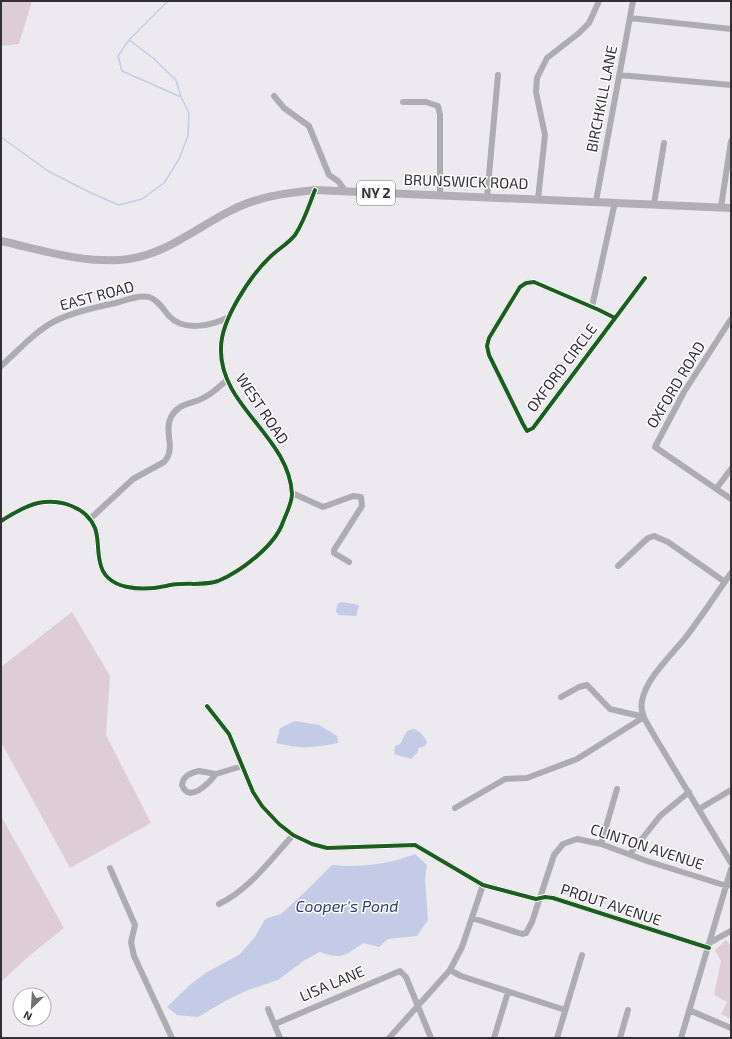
<svg xmlns="http://www.w3.org/2000/svg" width="732" height="1039" font-family="'Exo 2',sans-serif">
<style>
.green{fill:#dfcdd6}
.water{fill:#c4cbe7}
.lines{fill:none;stroke-linecap:round;stroke-linejoin:round}
.stream{stroke:#c4cbe7;stroke-width:1.5}
.minor{stroke:#adacb1;stroke-width:6}
.major{stroke:#b1aeb4;stroke-width:8}
.cycleway-casing{stroke:#fff;stroke-width:6}
.cycleway{stroke:#1b5e20;stroke-width:4}
.labels{text-anchor:middle;stroke-width:3;stroke-linejoin:round;paint-order:stroke}
.shield{fill:#fff;stroke:#706f71;stroke-width:1}
.shield-label{font-size:14px;font-weight:bold;fill:#333134}
.street-label{font-size:15px;fill:#333134;stroke:#fff}
.water-label{font-size:16px;font-style:italic;fill:#333e6f;stroke:#fff}
</style>
<rect width="100%" height="100%" fill="#edeaef"/>
<path class="green" d="M1,1H32L19,44L1,46Z
M72,612L110,676L106,735L151,823L70,868L1,742V667Z
M1,816L64,928L29,956L2,981Z
M726,940L731,946V1019L721,1014L727,1002L714,995L721,961L715,950Z"/>
<path class="water" d="M341,602L356,604L359,606L356,616L339,615L336,612L337,605Z
M295,721L319,725L337,736L338,743C315,748 300,749 276,743L280,728Z
M413,729C419,730 424,736 427,742L425,746L419,748L417,753L411,759L394,754L395,746L400,744L407,731Z
M415,854L427,865L425,879L428,920L417,936L388,939L379,947L363,943C345,956 341,960 320,952L305,960L278,980L248,990L227,1000L198,1017L177,1015L167,1007L192,983L207,972L239,955L255,937L265,919L281,914L306,891L332,865C360,868 389,864 415,854Z"/>
<g class="lines">
<path class="stream" d="M129,40L153,58L176,80L181,97
M1,137L48,171L89,192L119,205L142,199L164,183L179,159L188,136L189,113L181,97L122,71L118,56L129,40L168,1"/>
<path class="minor" d="M630,18L731,29
M619,75L731,85
M274,96L284,108L309,126L329,175L338,181L346,192
M403,102H426L438,106L440,115V195
M487,197L498,75
M538,199L545,135L536,92L537,78L547,58L579,33L589,23L599,1
M596,201L633,1
M654,204L664,143
M721,207L731,141
M592,307L615,202
M615,318L599,310L534,282L526,283L520,287L489,338L487,346L489,355L523,424L527,431L533,428C570,378 608,328 645,278
M731,319L684,392L655,447L731,499
M1,366C18,351 34,332 55,321C73,312 96,307 116,303C126,300 139,295 149,297C158,300 163,309 169,316C184,332 211,326 229,317
M716,489L731,469
M292,493L323,507L353,496L361,497L362,506L334,550V553L349,562
M90,519L133,479L164,462C177,448 163,432 171,417C179,402 192,405 205,397C213,393 220,386 227,380
M1,521C12,514 25,506 38,503C59,499 86,506 95,528C99,539 97,550 100,562C105,591 143,591 166,586C183,581 201,587 218,581C240,572 275,546 283,522C286,514 292,503 292,494C289,436 219,406 221,348C221,320 250,276 270,257C278,249 288,244 295,235C304,222 309,205 315,190
M618,566L648,538L654,536L668,542L725,582
M731,573C717,593 703,614 689,633C675,652 646,677 642,701C639,714 649,726 655,737L731,863
M561,697L579,687L587,685L610,709L644,717
M207,706L229,734L253,792L262,806L279,824L293,835L312,844L327,848L415,845L483,885L536,899L545,897L553,898L709,948
M199,771L216,774C209,783 189,804 182,785C183,776 190,773 199,771Z
M216,774L242,766
M455,808L505,779L527,778L577,759L644,717
M699,809L731,790
M601,844L617,789
M630,854L660,816L689,792
M110,868L135,925L131,942L134,956L172,1038
M219,904C249,890 271,859 293,835
M472,918L522,934L526,933L532,922L554,855L563,844L577,839L601,844L647,861L727,886
M711,942L731,931
M450,970L461,976L565,1010
M268,1009L280,1038
M689,1010L731,1028
M275,1024L400,971L406,977L431,1038
M389,1038L450,970L462,947L483,885
M494,1038L508,992
M557,1038L582,955
M620,1038L628,1010
M681,1038L731,869"/>
<path class="major" d="M1,241C42,250 87,265 129,259C168,253 196,228 230,211C256,197 285,193 315,190L731,208"/>
<defs>
<path id="cycleway" d="M615,318L599,310L534,282L526,283L520,287L489,338L487,346L489,355L523,424L527,431L533,428C570,378 608,328 645,278
M1,521C12,514 25,506 38,503C59,499 86,506 95,528C99,539 97,550 100,562C105,591 143,591 166,586C183,581 201,587 218,581C240,572 275,546 283,522C286,514 292,503 292,494C289,436 219,406 221,348C221,320 250,276 270,257C278,249 288,244 295,235C304,222 309,205 315,190
M207,706L229,734L253,792L262,806L279,824L293,835L312,844L327,848L415,845L483,885L536,899L545,897L553,898L709,948"/>
</defs>
<use href="#cycleway" class="cycleway-casing"/>
<use href="#cycleway" class="cycleway"/>
</g>
<g class="labels">
<rect class="shield" x="357" y="181" width="38" height="24" rx="3"/>
<g class="shield-label">
<text x="376" y="198">NY 2</text>
</g>
<g class="street-label">
<text transform="translate(602 99) rotate(-79)" y="5">BIRCHKILL LANE</text>
<text transform="translate(466 182) rotate(2)" y="5">BRUNSWICK ROAD</text>
<text transform="translate(97 296) rotate(-15)" y="5">EAST ROAD</text>
<text transform="translate(562 368) rotate(-53)" y="5">OXFORD CIRCLE</text>
<text transform="translate(676 385) rotate(-59)" y="5">OXFORD ROAD</text>
<text transform="translate(262 409) rotate(56)" y="5">WEST ROAD</text>
<text transform="translate(647 847) rotate(18)" y="5">CLINTON AVENUE</text>
<text transform="translate(611 905) rotate(18)" y="5">PROUT AVENUE</text>
<text transform="translate(332 984) rotate(-23)" y="5">LISA LANE</text>
</g>
<g class="water-label">
<text x="347" y="912">Cooper's Pond</text>
</g>
</g>
<rect width="732" height="1039" fill="none" stroke="#333134" stroke-width="4"/>
<g transform="translate(32 1007) rotate(205)"><circle r="19" fill="#ffffff" stroke="#adadae"/>
<path d="M0-3L7 15L0 10L-7 15Z" fill="#747275"/>
<text y="-6" font-size="11" font-weight="bold" text-anchor="middle" fill="#333134">N</text>
</g>
</svg>
